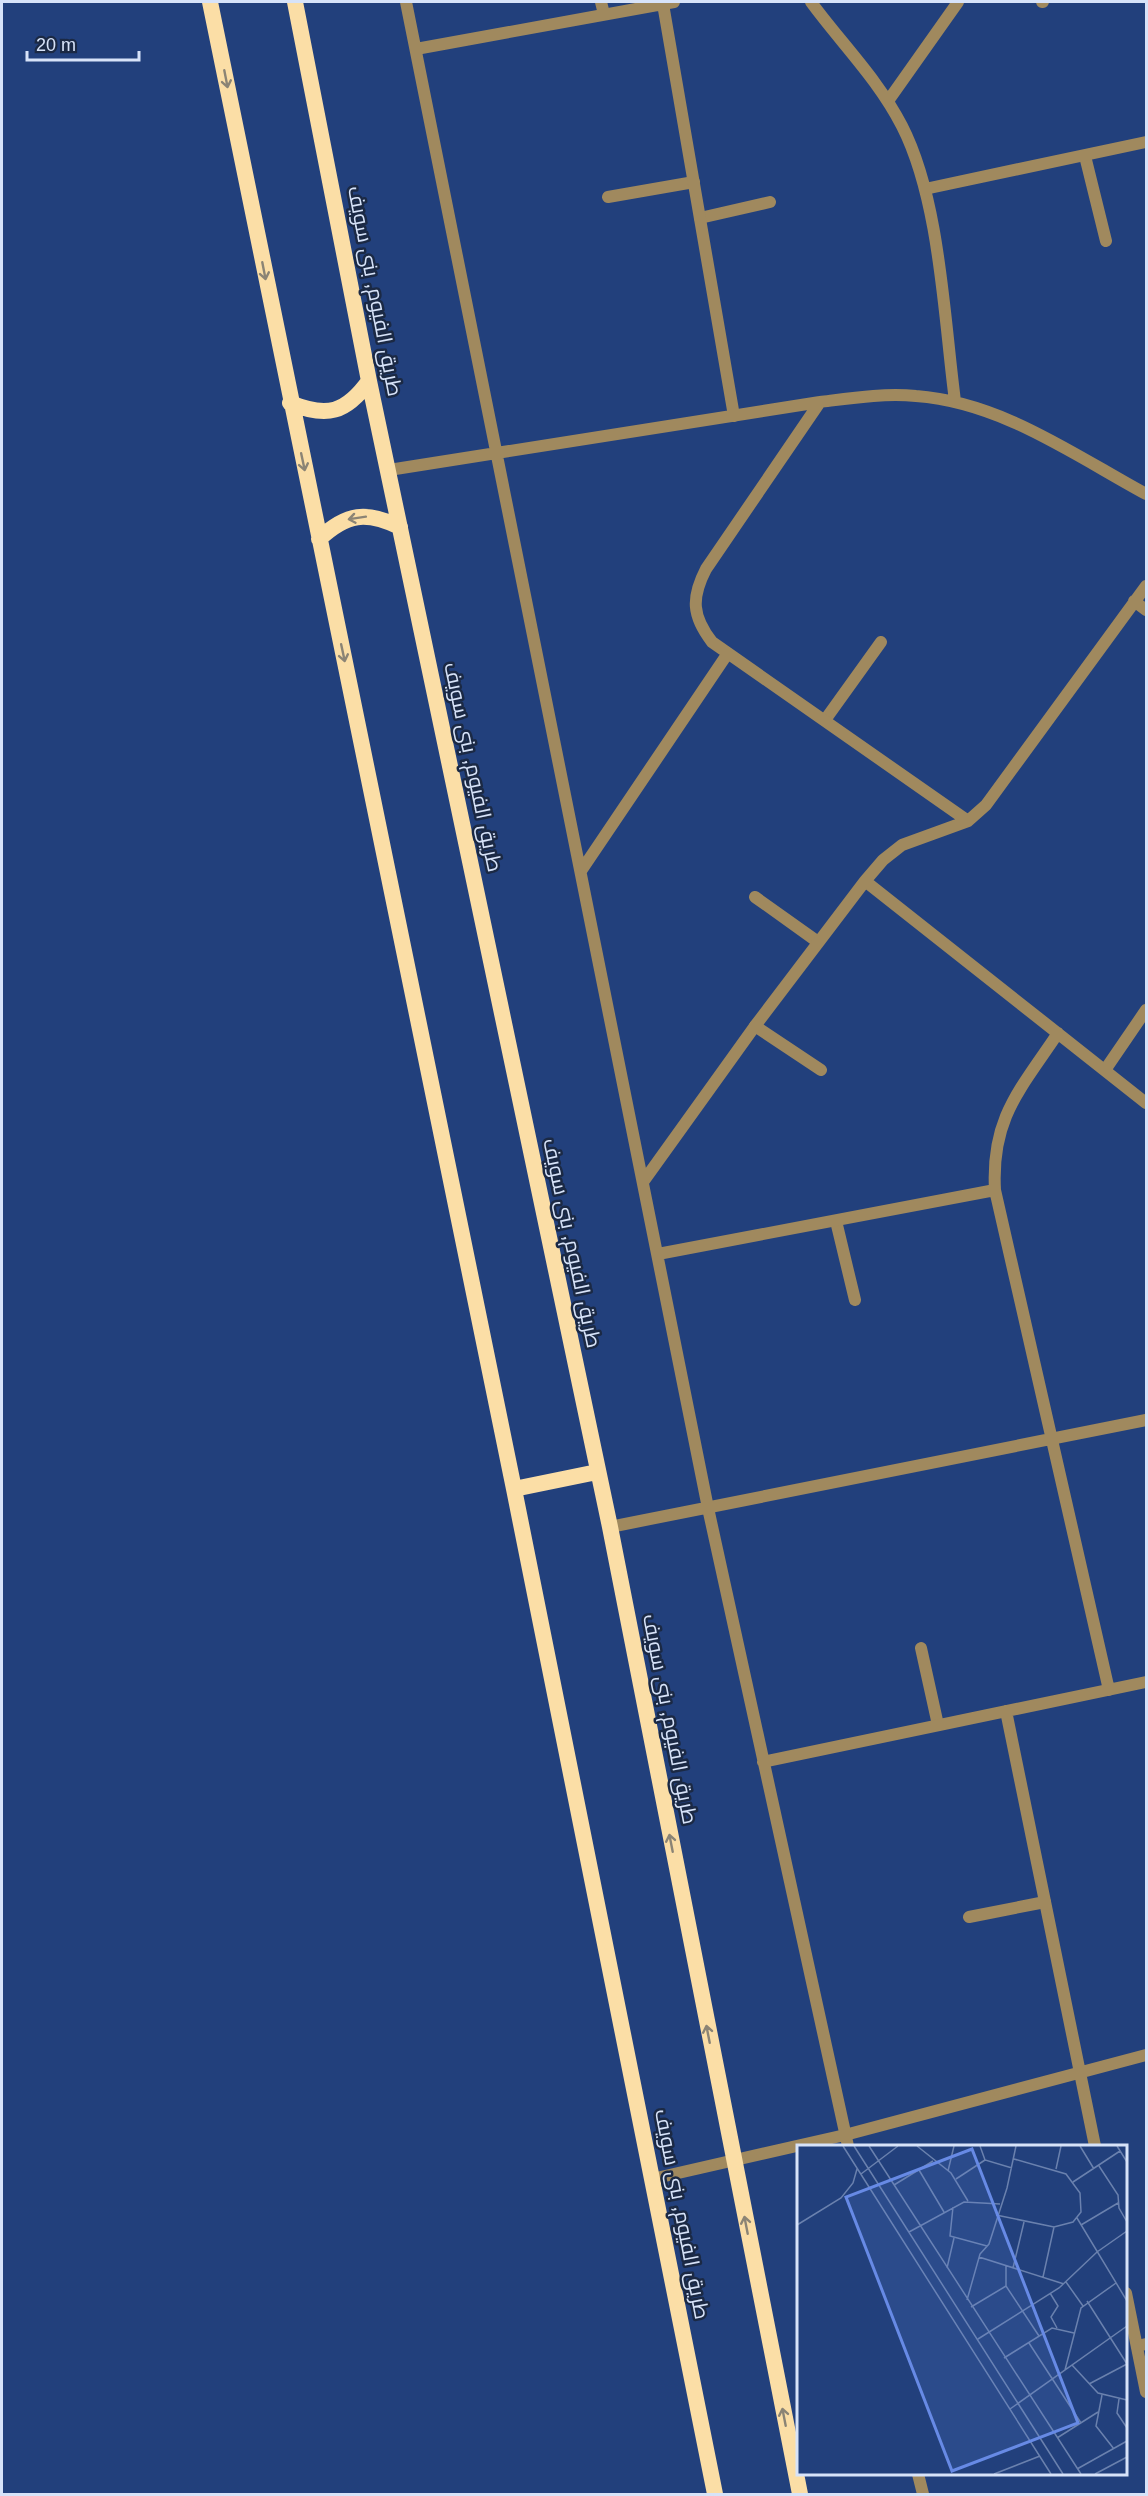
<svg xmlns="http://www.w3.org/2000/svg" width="1148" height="2496" font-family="Arial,Cairo,sans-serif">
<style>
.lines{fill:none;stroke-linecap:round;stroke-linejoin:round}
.service{stroke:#a0895e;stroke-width:12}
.minor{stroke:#a0895e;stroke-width:12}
.trunk{stroke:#fbdea6;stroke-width:16}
.oneway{stroke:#8b8475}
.labels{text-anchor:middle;stroke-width:5;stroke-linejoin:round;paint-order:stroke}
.street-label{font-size:21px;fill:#d7e3f9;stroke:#1b2944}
.inset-road{fill:none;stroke:#6a81ae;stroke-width:1.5}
.view{fill:#678ae5;fill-opacity:0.15;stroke:#678ae5;stroke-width:3}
.inset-edge{fill:none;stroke:#d7e3f9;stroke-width:3}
</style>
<rect width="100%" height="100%" fill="#22407c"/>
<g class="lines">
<path class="service" d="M601,2L604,14
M1042,2H1043
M1085,156L1106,241
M608,197L694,182
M700,218L770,202
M825,720L881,642
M755,897L818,942
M755,1026L821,1070
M836,1221L855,1300
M921,1648L938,1725
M969,1917L1045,1902
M1137,2346L1146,2344"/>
<path class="minor" d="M406,2L708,1508L848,2146
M811,2C841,43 878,79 902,126C940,200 944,318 955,401
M663,4L734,416
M416,49L674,2
M888,101L958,2
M925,189L1146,142
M820,402L706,569C691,598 692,616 712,642L968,821
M389,470L820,402C852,398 884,393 916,396C1001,402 1074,455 1146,494
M1134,601L1146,610
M581,871L728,653
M865,881L1146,1103
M1058,1033C1020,1090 991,1118 995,1190L1109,1690
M1105,1070L1146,1010
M643,1182L755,1026L865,881L883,860L902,845L968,821L986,805L1146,586
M658,1254L995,1190
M610,1527L1146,1420
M1006,1711L1095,2146
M763,1762L1146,1682
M652,2179L845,2135L1146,2055
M1126,2293L1146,2392
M918,2474L923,2494"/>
<path class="trunk" d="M210,2L514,1489L715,2494
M295,2L369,381L610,1527L800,2494
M290,403C327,418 346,413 369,381
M319,539C347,513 366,511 400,527
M514,1489L597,1472"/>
</g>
<defs><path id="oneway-shaft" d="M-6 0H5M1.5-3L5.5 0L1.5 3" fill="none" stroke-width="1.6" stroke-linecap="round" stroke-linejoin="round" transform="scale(1.5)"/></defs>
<g class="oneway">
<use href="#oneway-shaft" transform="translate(226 79) rotate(79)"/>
<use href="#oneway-shaft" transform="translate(264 271) rotate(79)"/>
<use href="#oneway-shaft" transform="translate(303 462) rotate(78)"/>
<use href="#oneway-shaft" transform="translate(357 518) rotate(171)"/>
<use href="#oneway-shaft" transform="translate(343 653) rotate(78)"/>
<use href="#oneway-shaft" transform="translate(671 1843) rotate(-101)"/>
<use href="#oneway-shaft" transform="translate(708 2034) rotate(-101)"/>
<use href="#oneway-shaft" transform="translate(746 2225) rotate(-101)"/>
<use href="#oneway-shaft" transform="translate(784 2417) rotate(-101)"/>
</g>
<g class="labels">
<g class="street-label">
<text transform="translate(375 291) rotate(79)" y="7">طريق الفيوم, بنى سويف</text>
<text transform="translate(473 767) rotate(78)" y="7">طريق الفيوم, بنى سويف</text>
<text transform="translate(572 1243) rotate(78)" y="7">طريق الفيوم, بنى سويف</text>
<text transform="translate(670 1719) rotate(79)" y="7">طريق الفيوم, بنى سويف</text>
<text transform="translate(682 2214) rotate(79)" y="7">طريق الفيوم, بنى سويف</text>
</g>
</g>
<g transform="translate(797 2145)">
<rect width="330" height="330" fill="#22407c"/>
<path class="inset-road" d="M46,1L254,329M57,1L266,329M72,1L284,329M120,1L154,28L171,56M183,1L188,15L215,23M283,1L297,24M320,1L330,17M302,21L321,50L322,63L330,77M259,24L264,1M122,25L147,67M151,26L157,1M64,29L101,1M159,34L188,15M276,37L323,6M97,40L136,16M156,62L153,91L190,101M199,70L257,82L276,77L284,67L283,48L269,29L217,14M280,73L330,156M0,80L44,53L56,38L60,24M284,80L321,58M112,87L167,57L203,59M182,112L267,139M209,121V141L242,191M150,123L157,93M216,123L227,77M246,132L257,82M269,137L286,161M253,148L261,161L254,172L260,183M170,155L183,109L192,99L210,43L219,1M290,156L330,219M174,162L209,141M181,194L262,143L300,107L330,86M232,198L284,278M207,213L255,183L277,188M275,220L301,248L330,255M268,225L284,163L319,138M292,239L330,219M305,250L299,281L317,304M322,254L320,268L330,283M213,264L330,181M260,293L301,267M280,324L330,296M197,329L243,311M298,329L330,312"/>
<path class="view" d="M175,4L281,278L155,326L49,52Z"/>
<rect width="330" height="330" class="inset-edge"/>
</g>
<rect width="1148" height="2496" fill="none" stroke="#d7e3f9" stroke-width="6"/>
<path d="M27 51v9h112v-9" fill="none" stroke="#d7e3f9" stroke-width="3"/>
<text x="36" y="51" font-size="18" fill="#d7e3f9" stroke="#1b2944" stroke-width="4.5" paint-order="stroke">20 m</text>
</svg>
